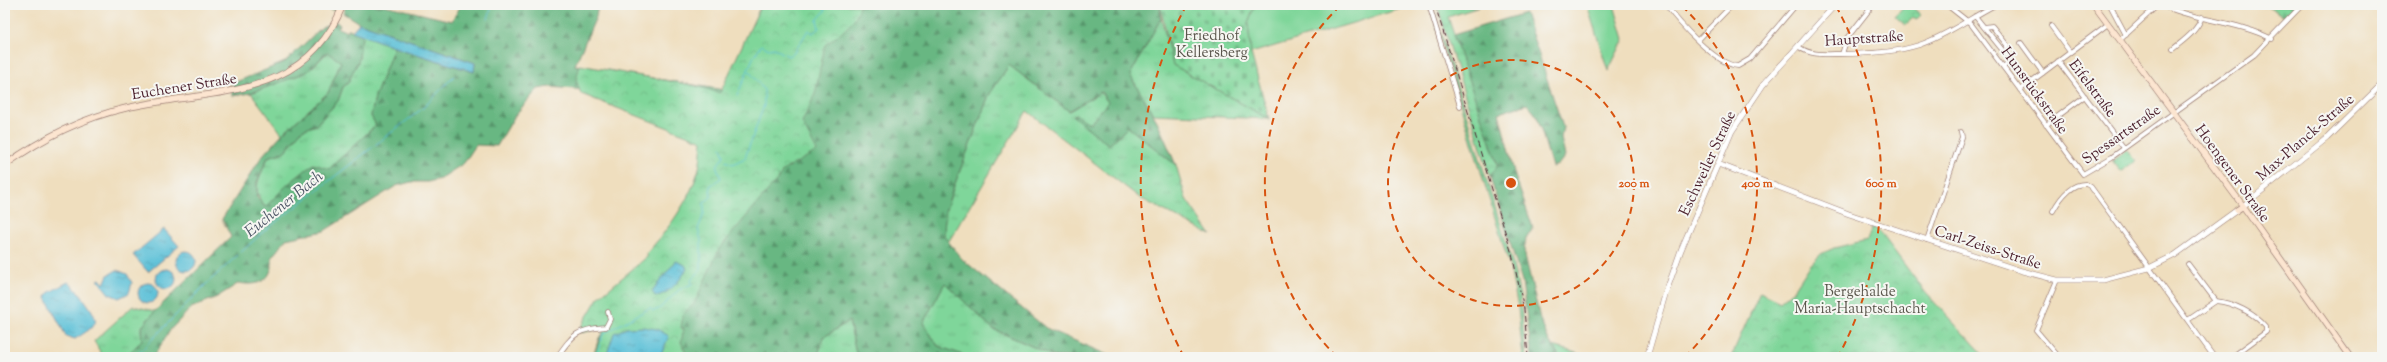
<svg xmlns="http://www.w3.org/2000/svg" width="2387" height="362" font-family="'Sorts Mill Goudy',serif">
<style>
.grass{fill:url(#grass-tufts);stroke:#647a62}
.forest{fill:url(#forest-firs);stroke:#586b56}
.cemetery{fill:url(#cemetery-stones);stroke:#647a62}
.park{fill:url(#park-crowns);stroke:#647a62}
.garden{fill:#7fd69a;stroke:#647a62}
.water{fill:url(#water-ripples);stroke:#526f81}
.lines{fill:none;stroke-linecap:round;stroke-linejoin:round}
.stream{stroke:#59bfd7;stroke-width:1}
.minor-casing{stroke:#9c7e74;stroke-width:5.5}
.tertiary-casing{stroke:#9c7e74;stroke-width:6}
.secondary-casing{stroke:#9c7e74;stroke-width:7}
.minor{stroke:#fff;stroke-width:4}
.tertiary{stroke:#fff;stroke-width:5}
.secondary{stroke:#fce5d0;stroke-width:5.5}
.rail{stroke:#4a1f2b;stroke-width:1;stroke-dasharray:6 3;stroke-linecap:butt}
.ring{fill:none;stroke:#d8530f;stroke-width:2;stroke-dasharray:7 5}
.labels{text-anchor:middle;stroke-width:4;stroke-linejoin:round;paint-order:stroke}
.park-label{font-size:15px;fill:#5a564c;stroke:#f6f6f2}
.street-label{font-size:15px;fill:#4a1f2b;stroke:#f6f6f2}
.water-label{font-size:16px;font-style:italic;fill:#4f5767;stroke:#f6f6f2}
.centre{fill:#d8530f;stroke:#f6f6f2;stroke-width:2}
.ring-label{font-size:12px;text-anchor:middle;font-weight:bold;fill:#d8530f;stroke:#f6f6f2;stroke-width:4;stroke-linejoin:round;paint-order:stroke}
</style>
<defs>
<pattern id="grass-tufts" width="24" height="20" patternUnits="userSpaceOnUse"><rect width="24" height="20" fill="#7fd69a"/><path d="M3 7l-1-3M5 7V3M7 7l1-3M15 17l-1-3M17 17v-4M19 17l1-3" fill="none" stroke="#6fb785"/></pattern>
<pattern id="forest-firs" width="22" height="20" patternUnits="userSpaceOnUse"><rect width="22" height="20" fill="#67b782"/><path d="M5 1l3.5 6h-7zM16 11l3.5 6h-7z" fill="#57946b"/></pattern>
<pattern id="cemetery-stones" width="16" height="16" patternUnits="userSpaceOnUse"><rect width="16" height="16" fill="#7fd69a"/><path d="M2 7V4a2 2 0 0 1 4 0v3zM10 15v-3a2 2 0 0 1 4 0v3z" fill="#6fb785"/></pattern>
<pattern id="park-crowns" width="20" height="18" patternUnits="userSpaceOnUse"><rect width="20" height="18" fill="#7fd69a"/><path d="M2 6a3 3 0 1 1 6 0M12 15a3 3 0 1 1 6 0" fill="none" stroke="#6fb785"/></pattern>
<pattern id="water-ripples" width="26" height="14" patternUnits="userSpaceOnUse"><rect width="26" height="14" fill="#59bfd7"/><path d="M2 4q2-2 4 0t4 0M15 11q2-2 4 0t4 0" fill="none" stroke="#4c9baf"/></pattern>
</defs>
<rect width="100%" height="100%" fill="#f6f6f2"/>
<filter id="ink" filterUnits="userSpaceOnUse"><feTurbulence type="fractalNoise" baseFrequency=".025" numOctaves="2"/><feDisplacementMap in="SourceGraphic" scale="8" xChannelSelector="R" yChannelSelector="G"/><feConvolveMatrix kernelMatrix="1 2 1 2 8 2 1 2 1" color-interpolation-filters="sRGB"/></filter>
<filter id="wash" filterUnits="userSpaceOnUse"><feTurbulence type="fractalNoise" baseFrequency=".012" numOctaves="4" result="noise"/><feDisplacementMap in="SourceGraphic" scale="16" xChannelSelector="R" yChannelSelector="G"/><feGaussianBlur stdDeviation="0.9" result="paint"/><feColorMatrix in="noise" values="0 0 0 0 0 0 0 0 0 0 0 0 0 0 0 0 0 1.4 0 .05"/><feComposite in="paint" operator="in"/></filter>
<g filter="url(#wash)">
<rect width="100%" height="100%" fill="#efdebe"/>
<path class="grass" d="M1430,5H1432L1512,261L1520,296L1526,357H1523L1518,308L1510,267Z
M1437,5L1479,7L1448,17L1498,165L1490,177Z
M1161,18L1173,65L1269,119L1153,114L1130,75Z
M363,35L394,47L375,97L371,116L376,125L329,169L287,185L265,207C249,187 261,178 268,157L284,152L302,130L316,125L338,101L343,87L349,82C351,72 358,65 359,58C360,49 360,43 363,35Z
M328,52L341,62L328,93L282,134L251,93L307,72Z
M1009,65L1069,111L1100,92L1108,102L1090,124L1075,114L1109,145L1128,127L1176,165L1186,199L1211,235L1140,198L1027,111L949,241L944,236L945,212L954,186L989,95Z
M945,282L993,329L1056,357H969L960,355L938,346L923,323Z
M133,306L155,311L141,328L142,341L125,357H103L94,341Z
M849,321L857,357H817L824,337Z
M1553,346L1589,357H1560Z"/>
<path class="forest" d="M317,5H341L339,12Z
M349,5H384L452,21L461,5H598L596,17L575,65L736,92L805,5H1160L1161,18L1130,75L1157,121L1176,165L1128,127L1109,145L1073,116L1075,114L1090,124L1108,102L1101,92L1069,111L1009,65L989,95L954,186L945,212L944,236L962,259L1046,328L1112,357H1056L993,329L945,283L923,323L938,346L969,357H857L849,321L824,337L817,357H593L599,338L690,201L708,139L585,90L550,87L538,89L516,114L497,146L476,145L464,163L440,179L428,182H411L396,186L324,231L286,239L272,257C274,280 259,287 239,283L217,297L191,308L171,329L153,357H125L142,341L141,328L155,311L231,237L222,219L262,156L282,134L328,93L341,62L327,52L307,72L251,93L232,96L231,84L285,62L322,27L335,21L340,25L338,28L347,32L349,29L363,35C360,43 360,49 359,58C358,65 351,72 349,82L343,87L338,101L316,125L302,130L284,152L268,157L257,182V197L265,207L287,185L313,164L329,169L376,125L371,116L375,97L394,47L474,72L475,63L359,23L343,13L346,6Z
M1525,13L1563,127L1561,138L1565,156L1558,165L1552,167L1537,116L1527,104L1499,113L1515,176L1533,228L1526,239L1524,251L1540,319L1549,341L1560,357H1532L1522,282L1490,177L1498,165L1453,35Z"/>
<path class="cemetery" d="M1160,5H1255L1248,23L1251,53L1269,119L1173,65Z
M2266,5H2297L2286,17Z"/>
<path class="park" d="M761,5H860C857,23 839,35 825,45L815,94L802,123L817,151L782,171L781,175L719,249L694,304L683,314L681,328H684L681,342L688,357H593L604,328L580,333L579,330L598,298L648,256L646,254C667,231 691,199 699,168C701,160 701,149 702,141L581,94L576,80L580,65L692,85L720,93Z
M1905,5H1910L1921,15L1916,20L1913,18L1905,25L1895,16Z
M1874,224L1925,292L1985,357H1731L1760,292L1780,302L1794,290L1811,264L1821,254L1834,248L1867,240Z"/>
<path class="garden" d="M1255,5H1414L1251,53L1248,23Z
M1587,5H1614L1624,39L1608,71Z
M2127,150L2135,161L2120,172L2112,161Z"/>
<path class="water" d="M359,23L475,63L474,72L394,47L352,31Z
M164,229L179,246L148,272L133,255Z
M176 261a10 10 0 1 1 20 0a10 10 0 1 1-20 0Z
M676,261L685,265L687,269C680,280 669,295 655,296L652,291Z
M156 279a10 10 0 1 1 20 0a10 10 0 1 1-20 0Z
M117,270L127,274L132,283L129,293L119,298L109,294L98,280L100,279L104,284L108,275Z
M68,282C75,287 99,315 95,323C92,329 81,335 75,339L66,336L46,298L48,293Z
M138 293a10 10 0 1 1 20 0a10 10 0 1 1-20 0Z
M643,327L657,329L669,336L660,357H606L614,333L627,328Z"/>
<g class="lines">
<path class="stream" d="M488,19L492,5
M737,96L753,58L761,45L769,49L774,48L788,56L794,53L808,30L813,33L819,28L817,20L825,11L824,5
M723,160L733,164L745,158L764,105V90L749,71
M135,357L204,286L263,232L423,108L454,76
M596,357L603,334L650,308L653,311L659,309L680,289L692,284L691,280L701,270V240L698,229L704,214V203L711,197L710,186L721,178L717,169L718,164L724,156L721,147"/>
</g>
</g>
<g filter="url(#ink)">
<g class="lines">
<defs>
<path id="minor" d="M1429,5L1460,106
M1666,5C1679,23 1716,65 1738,66L1750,59L1796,5
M1947,5L1971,24L2083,174L2112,157L2254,55L2302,5
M2110,5L2126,35
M2161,5C2196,21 2237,21 2272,39
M1975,16L2008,57L2009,62L2003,67
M2051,26L2070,52
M1985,27L1992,26L2007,45L2006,54
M1698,40L1732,5
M2120,40L2158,5
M2021,43L2043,73
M1799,47C1811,56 1826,54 1840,54C1866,54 1894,53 1919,45C1946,36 1970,18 1995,5
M2173,49C2185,39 2197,31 2202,17
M1842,54L1847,38L1873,5
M2058,61L2124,148
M2020,90L2108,24
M2046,125L2085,96
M2053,211C2060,198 2071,183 2086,184L2091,187L2214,357
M1927,240L1962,137L1961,132
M2188,264L2216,301
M2057,280L2036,330L2059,357
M2188,320L2216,301C2234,303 2254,313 2266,327V332L2232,357
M557,357C573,334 577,329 606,327L610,319L608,312"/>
<path id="tertiary" d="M1718,164L1849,214L2022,271L2057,280H2103L2149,268L2175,255L2237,210
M2243,206L2327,138L2382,84
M1647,357L1665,295L1681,250L1732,131L1763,85L1835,5"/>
<path id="secondary" d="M2094,5L2243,206L2350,357
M5,165C41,139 82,118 126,108C211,88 304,103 343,5
M2237,210L2243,206"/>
</defs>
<use href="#minor" class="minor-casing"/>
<use href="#tertiary" class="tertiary-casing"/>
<use href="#secondary" class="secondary-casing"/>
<use href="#minor" class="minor"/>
<use href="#tertiary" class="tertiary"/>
<use href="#secondary" class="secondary"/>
<path class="rail" d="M1435,5L1512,254L1524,309L1528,357"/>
</g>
</g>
<g class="ring">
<circle cx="1511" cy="183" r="123"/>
<path d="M1337 357A246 246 0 0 1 1340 6M1682 6A246 246 0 0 1 1685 357"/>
<path d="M1184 357A370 370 0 0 1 1186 6M1836 6A370 370 0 0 1 1838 357"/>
</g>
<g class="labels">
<g class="park-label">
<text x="1212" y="40">Friedhof<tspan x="1212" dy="17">Kellersberg</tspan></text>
<text x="1860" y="296">Bergehalde<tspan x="1860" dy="17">Maria-Hauptschacht</tspan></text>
</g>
<g class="street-label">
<text transform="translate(1864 38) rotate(-4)" y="5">Hauptstraße</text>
<text transform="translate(184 86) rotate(-9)" y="5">Euchener Straße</text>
<text transform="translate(2093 88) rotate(53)" y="5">Eifelstraße</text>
<text transform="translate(2035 90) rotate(54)" y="5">Hunsrückstraße</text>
<text transform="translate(2121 134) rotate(-35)" y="5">Spessartstraße</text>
<text transform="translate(2305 137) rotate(-41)" y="5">Max-Planck-Straße</text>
<text transform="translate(1707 163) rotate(-65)" y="5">Eschweiler Straße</text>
<text transform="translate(2233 173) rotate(54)" y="5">Hoengener Straße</text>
<text transform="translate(1988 247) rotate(18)" y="5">Carl-Zeiss-Straße</text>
</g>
<g class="water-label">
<text transform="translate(283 203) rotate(-39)" y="6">Euchener Bach</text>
</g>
</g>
<circle cx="1511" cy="183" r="6" class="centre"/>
<g class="ring-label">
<text x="1634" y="187">200 m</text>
<text x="1757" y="187">400 m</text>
<text x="1881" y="187">600 m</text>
</g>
<rect width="2387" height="362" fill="none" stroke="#f6f6f2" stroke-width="20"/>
</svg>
